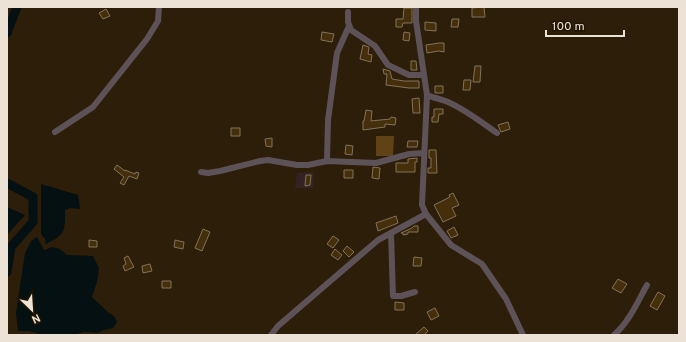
<svg xmlns="http://www.w3.org/2000/svg" width="686" height="342" font-family="Overpass,sans-serif">
<style>
.education{fill:#352224}
.green{fill:#5f4316}
.water{fill:#041012}
.lines{fill:none;stroke-linecap:round;stroke-linejoin:round}
.river{stroke:#041012;stroke-width:9}
.building{fill:#452f0a;stroke:#83725b}
.minor{stroke:#5e5259;stroke-width:6}
</style>
<rect width="100%" height="100%" fill="#2c1e08"/>
<path class="education" d="M314,172L313,188H295L297,173Z"/>
<path class="green" d="M376,136H394L393,156H376Z"/>
<path class="water" d="M41,184L78,195L80,209L70,208L65,210C65,231 66,234 46,244L45,239L41,234Z
M7,207L25,215L7,235Z
M37,237L44,250L52,247L60,249L67,255L93,256L99,268L97,282L92,297L109,313L114,316L117,322L113,328L104,330L98,333L85,332L72,335H43L29,331H18L16,313L25,253L31,241Z"/>
<g class="lines">
<path class="river" d="M7,33L17,7
M7,183L33,197V222L11,247L7,272"/>
</g>
<path class="building" d="M484,7L485,17H472V8Z
M404,8H412V23H403L402,27H396V19H403Z
M106,9L110,16L103,19L99,13Z
M452,19H459L458,27H451Z
M425,22L436,23V31L425,30Z
M322,32L334,34L332,42L321,40Z
M404,32L410,33L409,41L403,40Z
M439,43H444V52L439,51L427,53L426,45Z
M363,45L369,47L368,54L372,55L371,62L360,59Z
M411,61H416L417,70H411Z
M475,66H481L480,82H473Z
M383,69L390,71L392,79L404,81H419V88H409L386,85L387,74H384Z
M464,80H471L470,90H463Z
M435,86H443V93H435Z
M419,98L420,113H413L412,99Z
M434,109H443V114H439L438,122H432V117H434Z
M366,110L372,111L371,121L390,119L391,117L396,118L395,125L385,124V127L363,130V121H364Z
M508,122L510,129L501,132L498,125Z
M231,128H240V136H231Z
M272,138V147L266,146L265,139Z
M408,141H418L417,147H407Z
M346,145L353,146L352,155L345,154Z
M429,150H436L437,173H428V168H431V158H429Z
M417,158V162H415V172H396V163H408V159Z
M117,165L125,171V170L135,174L136,172L139,173L137,179L129,176L124,185L120,183L124,177L114,169Z
M373,167L380,168L379,179L372,178Z
M344,170H353V178H344Z
M306,175H311L310,185L305,186Z
M453,193L459,205L452,208L456,216L443,222L434,205L450,197L449,195Z
M396,216L398,223L378,231L376,223Z
M414,226H418V232H408V234L403,235V233H401L412,228Z
M454,227L458,235L451,238L447,231Z
M203,229L210,232L202,251L195,248Z
M333,236L339,240L333,248L327,244Z
M89,240L97,241V247H89Z
M175,240L184,242L183,249L174,247Z
M347,246L354,252L349,257L343,251Z
M335,249L342,255L338,260L331,255Z
M128,256L134,267L125,271L123,266L126,264L124,258Z
M414,257L422,258L421,266H413Z
M150,264L152,271L143,273L142,266Z
M618,279L627,284L621,293L612,288Z
M162,281H171V288H162Z
M658,292L665,296L657,310L650,306Z
M395,302L404,303V310H395Z
M435,308L439,316L431,320L427,312Z
M424,327L428,331L424,335H415Z"/>
<g class="lines">
<path class="minor" d="M416,7V21L427,95L422,205L426,214L451,245L482,264L506,299L523,335
M348,12V22L351,30L375,46L388,65L409,75H424
M427,95C434,98 441,99 448,102C466,110 481,122 497,133
M55,132L93,107L147,39L158,21L159,7
M327,161L328,120L337,53L349,26
M201,172L208,173L220,171L260,161L268,160L297,165H308L327,161L376,163L409,154L424,153
M391,233L393,296H401L415,292
M271,335L278,326L378,240L426,214
M614,335C629,322 637,303 647,285"/>
</g>
<rect width="686" height="342" fill="none" stroke="#ece3d6" stroke-width="16"/>
<g transform="translate(32 310) rotate(155)" stroke="#221502" stroke-width="3" paint-order="stroke">
<path d="M0-3L7 15L0 10L-7 15Z" fill="#ece3d6"/>
<text y="-6" font-size="11" font-weight="bold" text-anchor="middle" fill="#ece3d6">N</text>
</g>
<path d="M546 30v6h78v-6" fill="none" stroke="#ece3d6" stroke-width="2"/>
<text x="552" y="30" font-size="12" fill="#ece3d6" stroke="#221502" stroke-width="3" paint-order="stroke">100 m</text>
</svg>
